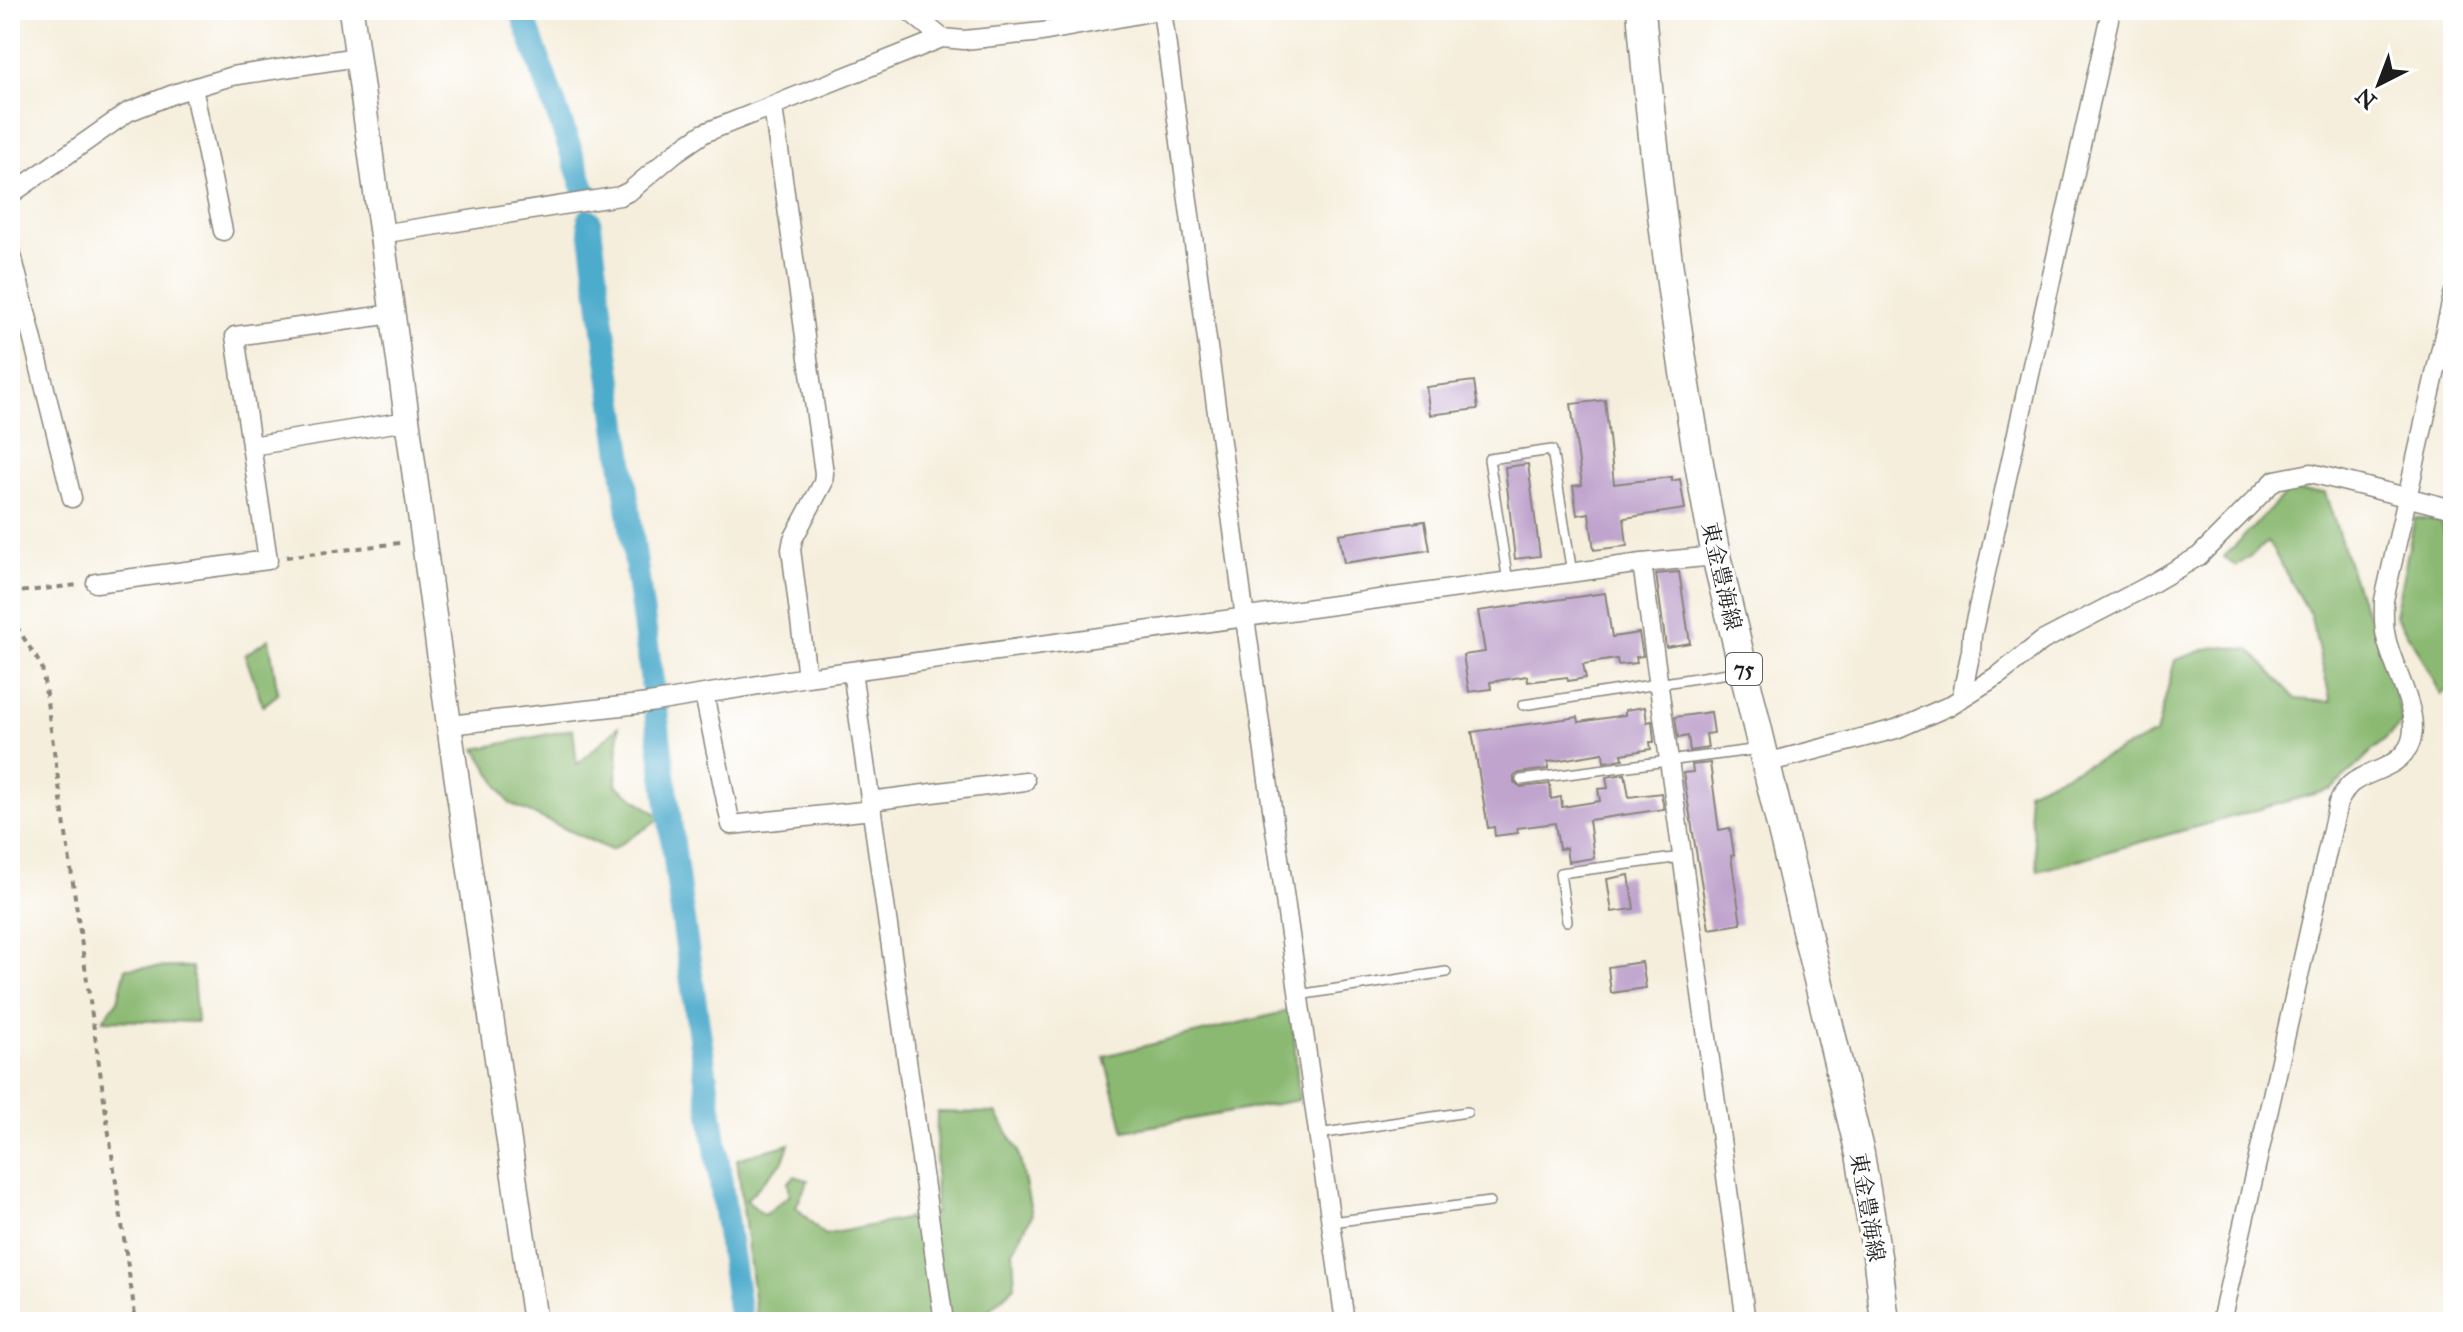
<svg xmlns="http://www.w3.org/2000/svg" width="2463" height="1332" font-family="'IM FELL Great Primer','Noto Serif JP',serif">
<style>
.forest{fill:#8bb972;stroke:#546a47;stroke-width:2}
.lines{fill:none;stroke-linecap:round;stroke-linejoin:round}
.canal{stroke:#4dabcc;stroke-width:24}
.building{fill:#c0a4cd}
.lane-casing{stroke:#88857c;stroke-width:12}
.street-casing{stroke:#88857c;stroke-width:21}
.secondary-casing{stroke:#88857c;stroke-width:27}
.primary-casing{stroke:#88857c;stroke-width:31}
.path{stroke:#88857c;stroke-width:4;stroke-dasharray:6 6;stroke-linecap:butt}
.lane{stroke:#fff;stroke-width:9}
.street{stroke:#fff;stroke-width:18}
.secondary{stroke:#fff;stroke-width:24}
.primary{stroke:#fff;stroke-width:28}
.labels{text-anchor:middle;stroke-width:6;stroke-linejoin:round;paint-order:stroke}
.shield{fill:#fff;stroke:#606060;stroke-width:2}
.shield-label{font-size:20px;font-weight:bold;fill:#1c1c1c}
.street-label{font-size:22px;fill:#1c1c1c;stroke:#fff}
</style>
<rect width="100%" height="100%" fill="#fff"/>
<filter id="ink" filterUnits="userSpaceOnUse"><feTurbulence type="fractalNoise" baseFrequency=".0125" numOctaves="2"/><feDisplacementMap in="SourceGraphic" scale="16" xChannelSelector="R" yChannelSelector="G"/><feConvolveMatrix kernelMatrix="1 2 1 2 8 2 1 2 1" color-interpolation-filters="sRGB"/></filter>
<filter id="wash" filterUnits="userSpaceOnUse"><feTurbulence type="fractalNoise" baseFrequency=".006" numOctaves="4" result="noise"/><feDisplacementMap in="SourceGraphic" scale="32" xChannelSelector="R" yChannelSelector="G"/><feGaussianBlur stdDeviation="1.8" result="paint"/><feColorMatrix in="noise" values="0 0 0 0 0 0 0 0 0 0 0 0 0 0 0 0 0 1.4 0 .05"/><feComposite in="paint" operator="in"/></filter>
<g filter="url(#wash)">
<rect width="100%" height="100%" fill="#f5eedc"/>
<path class="forest" d="M2288,491L2325,493L2360,598L2381,641L2403,722L2332,789L2038,871L2027,791L2156,734L2175,660L2216,646L2250,650L2296,699L2331,702L2310,614L2268,542L2236,567L2224,557Z
M2415,518L2441,521L2453,566V687L2441,694L2416,647L2395,615Z
M269,639L278,694L263,706L245,655Z
M619,726L616,785L662,818L611,850L509,803L476,749L573,729L577,765Z
M192,967L197,1022L103,1020L118,1000L126,968Z
M1292,1010L1299,1100L1124,1131L1104,1056Z
M937,1112L996,1113L1018,1150L1032,1215L1013,1251L1015,1286L975,1322H757L737,1159L789,1144L783,1161L746,1200L764,1215L790,1195L788,1182L795,1176L808,1180L796,1207L824,1235L935,1213Z"/>
<g class="lines">
<path class="canal" d="M521,10L585,191
M589,220L653,689
M656,712L681,906L741,1322"/>
</g>
<g id="blocks">
<path class="building" d="M1474,381L1478,409L1430,415L1426,387Z
M1605,400L1614,484L1672,477V481L1680,479L1685,509L1624,518L1627,546L1594,550L1589,513L1577,515L1573,486L1582,485L1571,404Z
M1528,464L1540,556L1515,559L1505,467Z
M1425,521L1430,550L1344,563L1339,534Z
M1679,572L1690,643L1666,647L1656,574Z
M1605,593L1612,637L1639,633L1643,656L1636,657L1637,663L1618,665L1617,659L1583,664L1586,678L1568,681L1567,677L1528,682L1527,676L1490,682L1491,689L1469,692L1463,655L1485,652L1478,611Z
M1645,707L1647,722L1652,721L1654,742H1650L1651,749L1622,754L1623,759L1604,762L1603,753L1548,762V769L1519,773L1514,776V782L1521,787L1550,784L1551,799L1561,797L1562,807L1600,801L1598,789L1608,788L1606,777L1625,774L1629,797L1661,793L1664,809L1589,820L1594,858L1568,862L1566,848L1559,849L1555,823L1517,828L1518,833L1495,836L1494,827L1488,828L1472,732L1578,717L1579,722L1625,715V710Z
M1711,712L1714,733L1706,734L1708,748L1690,751L1688,736L1678,738L1675,717Z
M1710,763L1719,830L1730,828L1734,855L1731,856L1741,924L1709,929L1683,773L1693,772L1692,765Z
M1629,875L1634,909L1612,912L1607,879Z
M1642,962L1646,988L1611,993L1608,967Z"/>
</g>
</g>
<g filter="url(#ink)">
<use href="#blocks" fill-opacity="0" stroke="#88857c" stroke-width="2"/>
<g class="lines">
<defs>
<path id="lane" d="M1508,582L1489,459L1552,450L1572,573
M1523,705L1741,671
M1521,780L1760,749
M1567,921L1560,873L1682,857
M1298,995L1446,972
M1318,1134L1467,1112
M1331,1222L1490,1202"/>
<path id="street" d="M908,10L942,38L964,40L1042,32L1161,10
M1162,10L1245,618L1345,1322
M193,88L223,231
M773,107L824,473L823,483L793,539L791,549L807,677
M10,195L128,112L176,93L232,76L357,57
M381,234L620,196L630,191L675,153L704,133L942,38
M10,247L72,498
M251,446L407,421
M1642,563L1746,1322
M96,583L268,560L235,336L393,314
M852,671L944,1322
M704,694L731,825L872,810
M1961,699L1971,651L1972,635L2111,10
M449,725L649,703L807,677L1642,563L1716,556
M1766,763L1896,729L1949,706L2000,674L2042,641L2146,587L2199,556L2275,480L2311,473L2453,509
M870,801L1025,781
M2221,1322L2338,803C2342,796 2346,787 2352,783C2369,771 2392,769 2405,752C2429,724 2392,670 2386,637C2383,625 2384,612 2384,600L2453,295"/>
<path id="secondary" d="M351,10L449,725L535,1322"/>
<path id="primary" d="M1641,10C1656,194 1681,375 1716,556L1860,1154L1878,1262L1885,1322"/>
</defs>
<use href="#lane" class="lane-casing"/>
<use href="#street" class="street-casing"/>
<use href="#secondary" class="secondary-casing"/>
<use href="#primary" class="primary-casing"/>
<path class="path" d="M286,557L400,543
M10,593L77,585
M10,616L42,667L136,1322"/>
<use href="#lane" class="lane"/>
<use href="#street" class="street"/>
<use href="#secondary" class="secondary"/>
<use href="#primary" class="primary"/>
</g>
</g>
<g class="labels">
<rect class="shield" x="1726" y="653" width="36" height="32" rx="6"/>
<g class="shield-label">
<text x="1744" y="676">75</text>
</g>
<g class="street-label">
<text transform="translate(1722 576) rotate(77)" y="8">東金豊海線</text>
<text transform="translate(1868 1207) rotate(80)" y="8">東金豊海線</text>
</g>
</g>
<rect width="2463" height="1332" fill="none" stroke="#fff" stroke-width="40"/>
<g transform="translate(2379 84) rotate(222)" stroke="#ffffff" stroke-width="6" paint-order="stroke">
<path d="M0-6L14 30L0 20L-14 30Z" fill="#1c1c1c"/>
<text y="-12" font-size="22" font-weight="bold" text-anchor="middle" fill="#1c1c1c">N</text>
</g>
</svg>
